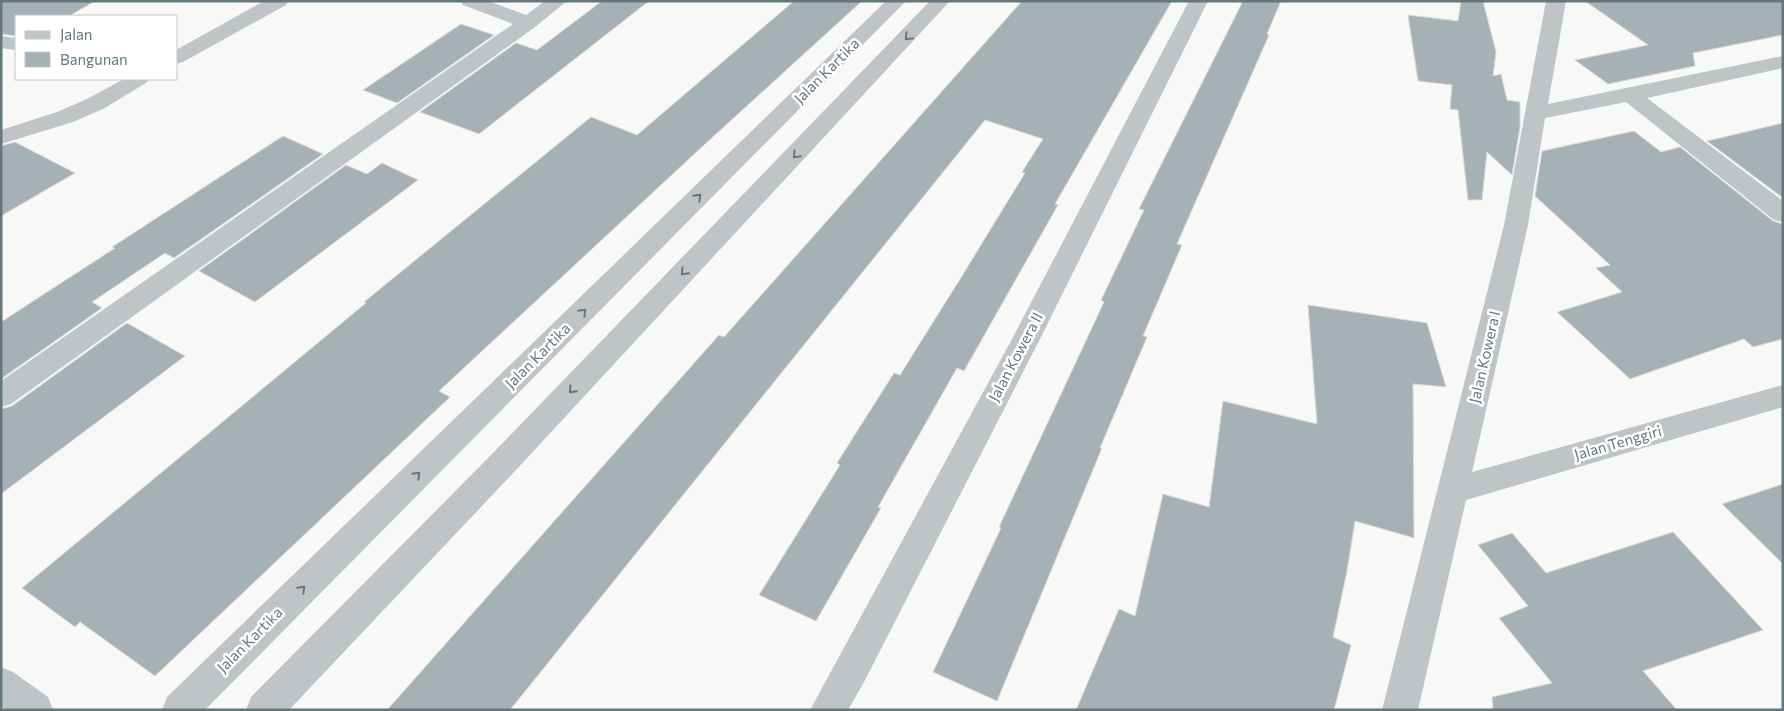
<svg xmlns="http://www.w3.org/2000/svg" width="1784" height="711" font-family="Commissioner,sans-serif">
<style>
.building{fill:#a6b1b5;stroke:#dadad8}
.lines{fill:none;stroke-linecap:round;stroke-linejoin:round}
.street{fill:#bfc5c7;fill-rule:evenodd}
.oneway{stroke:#64777f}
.labels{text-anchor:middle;stroke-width:5;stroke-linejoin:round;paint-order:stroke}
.street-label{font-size:15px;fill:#64777f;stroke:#fff}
</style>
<rect width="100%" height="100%" fill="#f8f8f6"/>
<path class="building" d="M1,1H95L69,16H16V36L1,34Z
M602,1H649L479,134L420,112L516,43L537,50Z
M794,1H862L704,145L439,391L450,397L155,676L80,622L75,627L22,588L366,303L364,302L591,117L637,135Z
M1022,1H1172L1055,204L1058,205L964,371L957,368L878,507L881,508L816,621L759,595L840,465L837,463L894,373L900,375L962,276L1025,173L1022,172L1043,139L985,120L510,710H387L719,335L724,337Z
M1243,1H1281L1267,34L1269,35L1177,244L1182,245L1143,336L1147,337L1100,448H1102L997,701L933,672L1001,528L999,527L1104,302L1101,300L1144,210L1139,209Z
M1461,1H1483L1496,52L1493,76L1501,74L1507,100L1520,102V127L1512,175L1487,152L1482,200H1468L1458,110L1450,109L1452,85L1418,81L1408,15L1458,21Z
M1585,1H1783V35L1693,53L1695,66L1608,84L1575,60L1648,45Z
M461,24L494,35L397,103L363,90Z
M1783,123V198L1707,141Z
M1634,131L1661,152L1680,147L1773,221L1783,224V339L1753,347L1744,339L1630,379L1557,312L1622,292L1596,268L1610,265L1535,196L1542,151Z
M283,136L323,154L174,258L165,253L92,302L102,308L1,379V322L115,248L112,247Z
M15,142L75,173L1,216V146Z
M382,163L418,180L255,302L199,271L346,165L367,174Z
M1308,305L1427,323L1446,387L1413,384L1414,538L1355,521L1347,571L1333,637L1351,645L1334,710H1076L1119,609L1135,616L1163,494L1209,507L1223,401L1317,424Z
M127,323L185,356L1,494V409L12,406Z
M1783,484V564L1722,504Z
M1673,532L1763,630L1643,671L1677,710H1493L1492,697L1552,683L1499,618L1528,606L1478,545L1512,533L1546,573Z"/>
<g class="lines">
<path class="street" d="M264,1H288L286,5L183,62L176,64V50Z
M461,1H488L526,15L545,1H567L535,27L11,404L1,407V381L513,24L463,5Z
M886,1H906L205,710H162L167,697Z
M930,1H950L516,470L289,710H246L251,697L494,452Z
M1189,1H1208L1040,339L864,682L848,710H810L1012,339Z
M1546,1H1566L1548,104L1783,56V68L1647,98L1783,201V222L1774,220L1626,102L1545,118L1528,225L1472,472L1783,385V407L1466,500L1418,710H1382L1504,225Z
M1,36L16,38V50L1,48Z
M124,79H150L146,83L103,109L73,122L1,144V130L57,112L87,99Z
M1,667L13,672L48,697L53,710H6L1,706Z"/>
</g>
<defs><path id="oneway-chevron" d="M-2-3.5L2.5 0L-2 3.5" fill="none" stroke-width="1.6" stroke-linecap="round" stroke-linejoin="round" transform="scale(1.25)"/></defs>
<g class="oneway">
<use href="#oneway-chevron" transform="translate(908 37) rotate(133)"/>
<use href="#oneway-chevron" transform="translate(796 155) rotate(133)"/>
<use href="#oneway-chevron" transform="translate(698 197) rotate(-45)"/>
<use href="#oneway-chevron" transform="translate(684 272) rotate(133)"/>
<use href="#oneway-chevron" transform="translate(583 312) rotate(-45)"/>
<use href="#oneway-chevron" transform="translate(572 390) rotate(133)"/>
<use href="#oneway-chevron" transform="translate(417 475) rotate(-45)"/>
<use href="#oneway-chevron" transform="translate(302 589) rotate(-45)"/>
</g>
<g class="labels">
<g class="street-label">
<text transform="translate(827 71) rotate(-45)" y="5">Jalan Kartika</text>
<text transform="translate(538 356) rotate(-45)" y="5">Jalan Kartika</text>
<text transform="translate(1016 357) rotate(-62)" y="5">Jalan Kowera II</text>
<text transform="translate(1485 357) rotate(-77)" y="5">Jalan Kowera I</text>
<text transform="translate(1618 443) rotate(-16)" y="5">Jalan Tenggiri</text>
<text transform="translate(250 640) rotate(-45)" y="5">Jalan Kartika</text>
</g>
</g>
<rect width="1784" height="711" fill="none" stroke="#64777f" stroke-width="5"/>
<rect x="15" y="15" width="162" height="65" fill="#ffffff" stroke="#c1c9cc"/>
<rect x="25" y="31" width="25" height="8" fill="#bfc5c7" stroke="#c1c9cc"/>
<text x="60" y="40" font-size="15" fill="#64777f">Jalan</text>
<rect x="25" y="52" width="25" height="15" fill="#a6b1b5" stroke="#c1c9cc"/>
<text x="60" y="65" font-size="15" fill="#64777f">Bangunan</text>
</svg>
